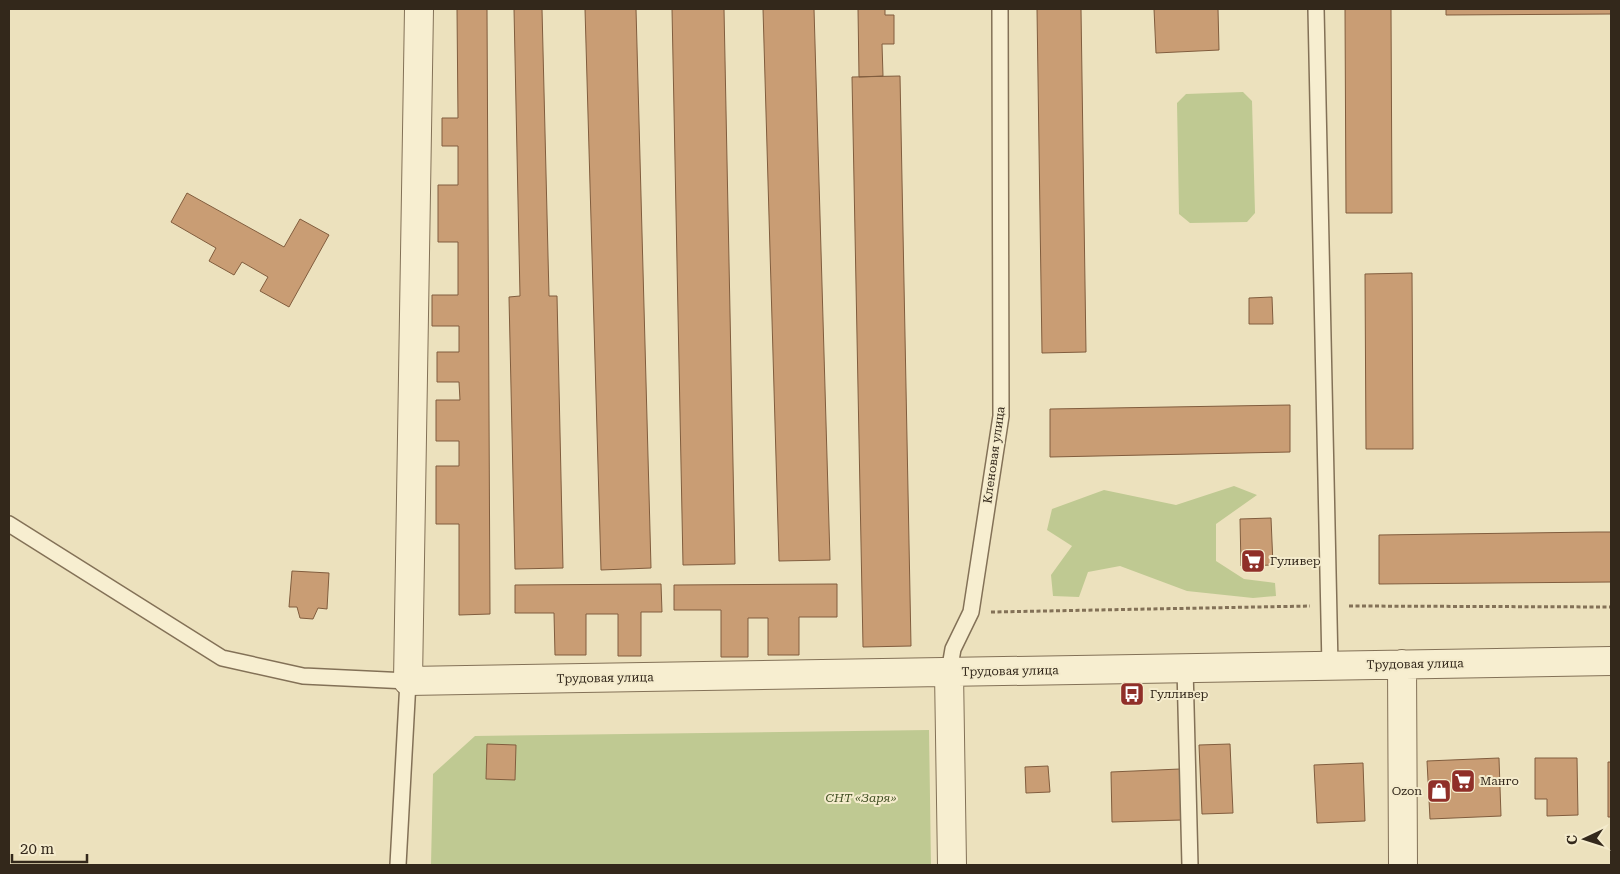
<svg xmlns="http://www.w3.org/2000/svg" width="1620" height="874" font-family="'Roboto Serif',serif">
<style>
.green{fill:#bfc992}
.building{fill:#c99d74;stroke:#815d3e}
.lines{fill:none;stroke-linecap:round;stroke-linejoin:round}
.service-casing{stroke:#837157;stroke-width:18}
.minor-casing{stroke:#837157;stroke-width:30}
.path{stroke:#837157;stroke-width:3;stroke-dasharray:4 2.5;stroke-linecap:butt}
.service{stroke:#f7eed0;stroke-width:15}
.minor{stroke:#f7eed0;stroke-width:28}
.labels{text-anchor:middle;stroke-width:4;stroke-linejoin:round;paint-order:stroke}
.street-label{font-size:12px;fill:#33281b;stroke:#f4ebcc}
.poi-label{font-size:12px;fill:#33281b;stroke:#f4ebcc;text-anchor:start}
.park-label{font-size:12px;font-style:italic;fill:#404f23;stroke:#f4ebcc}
</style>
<rect width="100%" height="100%" fill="#ece1bd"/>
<path class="green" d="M1243,92L1252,101L1255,213L1247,222L1190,223L1179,214L1177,103L1186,94Z
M1234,486L1257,495L1216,524V561L1244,579L1275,583L1276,596L1253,598L1187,591L1120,566L1088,572L1079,597L1053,596L1051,575L1072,546L1047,530L1052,509L1104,490L1176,505Z
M929,730L931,865H431L433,774L475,736Z"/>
<path class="building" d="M457,9H487L490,614L459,615V524H436V466H459V441H436V400H460L459,382H437V352H459V326H432V295H458V242H438V185H458V146H442V118H458Z
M514,9H542L549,296H557L563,568L515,569L509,297L520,296Z
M585,9H636L651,568L601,570Z
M672,9H724L735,564L683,565Z
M763,9H814L830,560L779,561Z
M858,9H885V15H894V44H882L883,76L859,77Z
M1037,9H1081L1086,352L1042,353Z
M1154,9H1218L1219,50L1156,53Z
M1345,9H1391L1392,213H1346Z
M1446,9H1611V14L1446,15Z
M900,76L911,646L863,647L852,77Z
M187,193L284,247L300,219L329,235L289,307L260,291L268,277L242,262L234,275L209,261L216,248L171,222Z
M1412,273L1413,449H1366L1365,274Z
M1272,297L1273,324H1249V298Z
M1290,405V452L1050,457V409Z
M1271,518L1273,565L1241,566L1240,519Z
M1597,532H1611V582L1379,584V535Z
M292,571L329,573L327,609L318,608L313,619L300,618L297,607H289Z
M661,584L662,612H641V656H618V614H586V655H555L554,613H515V585Z
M837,584V617H799V655H768V618H748V657H721V610H674V585Z
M487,744L516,745L515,780L486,779Z
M1230,744L1233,813L1202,814L1199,745Z
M1499,758L1501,816L1430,819L1427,761Z
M1535,758H1577L1578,815L1547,816V799H1535Z
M1608,762H1611V817H1608Z
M1363,763L1365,821L1317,823L1314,765Z
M1048,766L1050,792L1026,793L1025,767Z
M1180,769L1182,820L1112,822L1111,772Z"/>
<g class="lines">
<defs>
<path id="service" d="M1316,9L1330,666
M9,524L222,658L303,676L408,681L398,865
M1185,668L1190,865
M949,672L953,649L971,612L1001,416L1000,9"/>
<path id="minor" d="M419,9L408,681L1611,661
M1402,664L1403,865
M949,672L952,865"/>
</defs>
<use href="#service" class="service-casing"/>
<use href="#minor" class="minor-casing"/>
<path class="path" d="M1349,606L1611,607
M991,612L1310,606"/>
<use href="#service" class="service"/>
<use href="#minor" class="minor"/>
</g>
<defs>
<symbol id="supermarket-square" viewBox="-11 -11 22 22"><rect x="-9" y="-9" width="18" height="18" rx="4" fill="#902f29" stroke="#f4ebcc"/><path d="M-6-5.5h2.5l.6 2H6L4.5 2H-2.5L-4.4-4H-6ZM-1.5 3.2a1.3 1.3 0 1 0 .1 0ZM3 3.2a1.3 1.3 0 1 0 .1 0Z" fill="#fff"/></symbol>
<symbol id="bus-square" viewBox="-11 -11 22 22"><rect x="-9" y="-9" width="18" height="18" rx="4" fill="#902f29" stroke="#f4ebcc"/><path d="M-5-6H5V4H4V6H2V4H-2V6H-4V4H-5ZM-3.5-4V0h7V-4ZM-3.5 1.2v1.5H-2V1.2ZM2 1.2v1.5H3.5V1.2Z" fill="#fff"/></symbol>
<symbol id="shop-square" viewBox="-11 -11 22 22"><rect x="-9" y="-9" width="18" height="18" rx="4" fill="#902f29" stroke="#f4ebcc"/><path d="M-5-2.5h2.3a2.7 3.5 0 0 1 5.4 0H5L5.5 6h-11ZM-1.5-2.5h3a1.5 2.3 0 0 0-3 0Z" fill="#fff"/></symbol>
</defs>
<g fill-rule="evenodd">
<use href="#supermarket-square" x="1239" y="547" width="28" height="28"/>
<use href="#bus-square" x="1118" y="680" width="28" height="28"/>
<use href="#supermarket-square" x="1449" y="767" width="28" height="28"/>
<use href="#shop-square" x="1425" y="777" width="28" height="28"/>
</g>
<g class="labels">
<g class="street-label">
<text transform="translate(994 455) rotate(-82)" y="4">Кленовая улица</text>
<text transform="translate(1415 664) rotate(-1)" y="4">Трудовая улица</text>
<text transform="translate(1010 671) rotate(-1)" y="4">Трудовая улица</text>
<text transform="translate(605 678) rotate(-1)" y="4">Трудовая улица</text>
</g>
<g class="poi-label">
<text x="1270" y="565">Гуливер</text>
<text x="1150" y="698">Гулливер</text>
<text x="1480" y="785">Манго</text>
<text x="1422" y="795" text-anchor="end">Ozon</text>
</g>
<g class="park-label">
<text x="861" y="802">СНТ «Заря»</text>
</g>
</g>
<rect width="1620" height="874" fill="none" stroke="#33281b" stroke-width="20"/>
<g transform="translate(1585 839) rotate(266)" stroke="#f4ebcc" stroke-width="4" paint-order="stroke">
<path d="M0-4L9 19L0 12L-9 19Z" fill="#33281b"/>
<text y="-8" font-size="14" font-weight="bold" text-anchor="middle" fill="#33281b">С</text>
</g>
<path d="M12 854v8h75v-8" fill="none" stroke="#33281b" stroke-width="2.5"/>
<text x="20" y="854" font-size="15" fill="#33281b" stroke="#f4ebcc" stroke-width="4" paint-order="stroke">20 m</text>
</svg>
